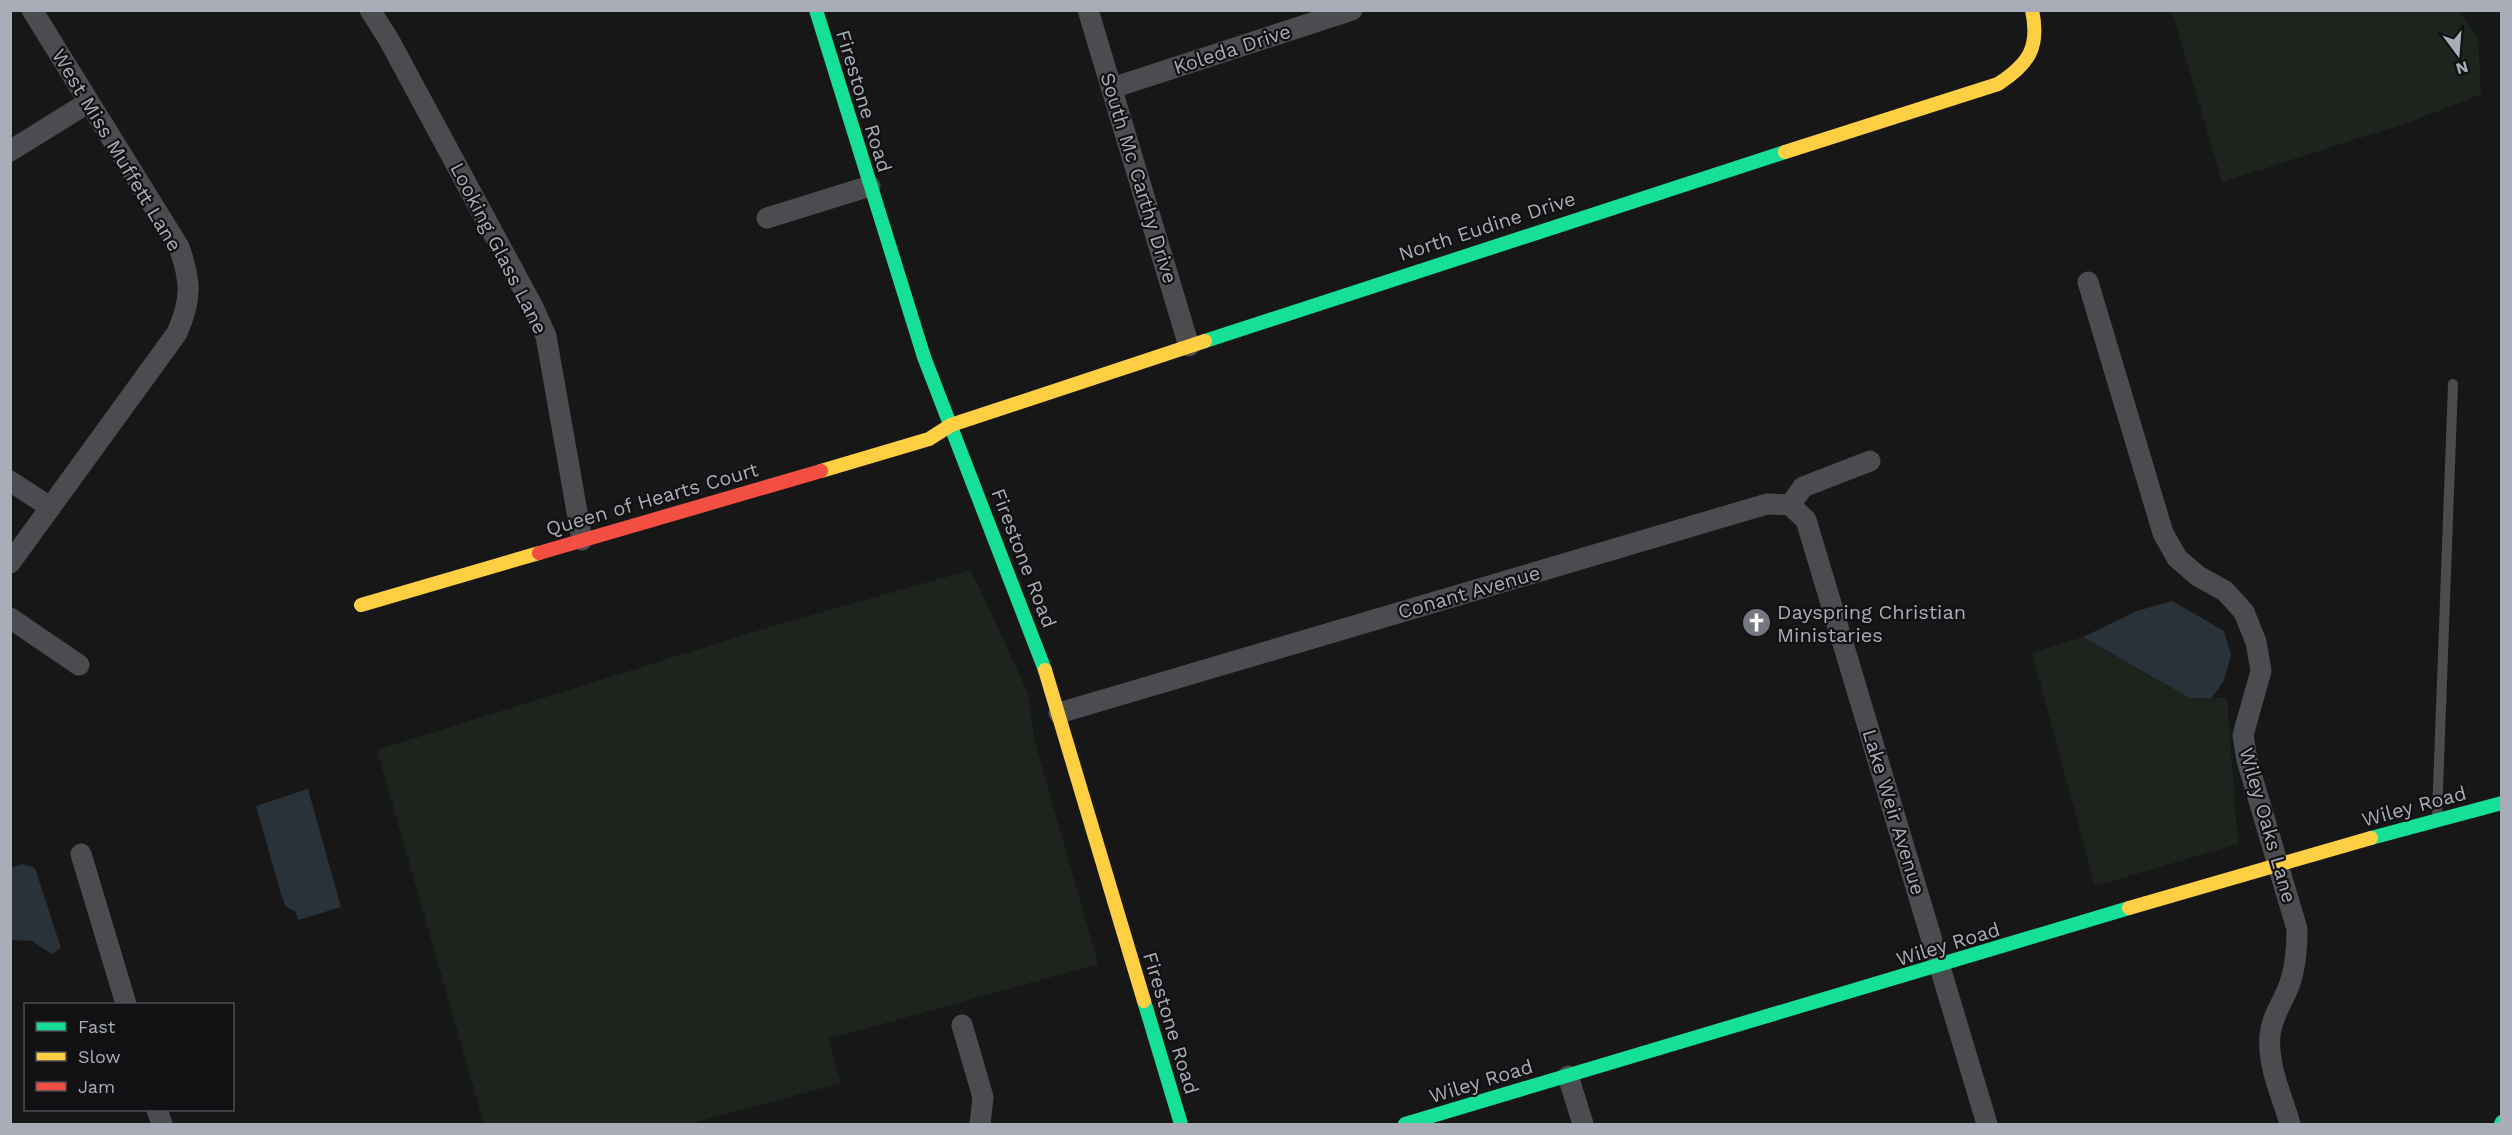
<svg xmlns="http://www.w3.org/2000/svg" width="2512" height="1135" font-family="'Work Sans',sans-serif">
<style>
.green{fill:#1d241e}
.water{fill:#2a3239}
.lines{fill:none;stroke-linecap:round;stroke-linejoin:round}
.lane{stroke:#4b4c50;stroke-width:10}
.street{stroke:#4b4c50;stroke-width:21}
.fast{stroke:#16e098;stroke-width:14}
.slow{stroke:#ffcf43;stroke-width:14}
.jam{stroke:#f24e42;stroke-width:14}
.labels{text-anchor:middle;stroke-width:4.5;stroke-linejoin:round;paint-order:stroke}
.street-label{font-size:20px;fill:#a8adb8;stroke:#111113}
.poi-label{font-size:20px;fill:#a8adb8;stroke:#111113;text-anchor:start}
</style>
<rect width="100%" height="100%" fill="#171717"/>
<path class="green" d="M2172,11H2459L2478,38L2481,94L2413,121L2222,182Z
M971,570L1028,693L1035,742L1098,964L828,1039L841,1083L689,1124H484L377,750L763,629Z
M2083,637L2188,698H2227L2238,844L2095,886L2032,653Z"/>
<path class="water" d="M2172,601L2224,631L2231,655L2224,680L2212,698H2189L2083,637L2137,611Z
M308,789L341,907L298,920L295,911L286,907L281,894L256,806Z
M23,864L35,868L61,948L52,954L32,941L11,940V868Z"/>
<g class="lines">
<path class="lane" d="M2437,816L2453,384"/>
<path class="street" d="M370,10L389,40L533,307L546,336L582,540
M1088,10L1189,346
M1112,88L1352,10
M10,151L89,102
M767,218L870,186
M2088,282L2163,533L2177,558L2198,576L2225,591L2244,612L2256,642L2261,671L2243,735L2247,760L2297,929C2297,948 2296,965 2290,983C2284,1001 2272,1015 2270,1035C2267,1065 2282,1096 2290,1124
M10,481L50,507
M1790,505L1806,520L1987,1124
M1790,505L1803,487L1870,461
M10,563L177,333C192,299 191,281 179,247L32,10
M10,618L79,665
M1059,713L1767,504L1790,505
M81,854L126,1004
M962,1025L983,1097L980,1124
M1568,1076L1583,1124
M157,1110L162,1124"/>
<path class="fast" d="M816,10L924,357L1045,670
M1205,341L1785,152
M2371,838L2502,803
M1144,1001L1181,1124
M1405,1124L2129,908
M2501,1124L2502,1122"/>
<path class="slow" d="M1785,152L1998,84C2029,64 2040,47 2032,10
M821,471L929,439L951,425L1205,341
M361,605L539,553
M1045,670L1144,1001
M2129,908L2371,838"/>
<path class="jam" d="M539,553L821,471"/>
</g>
<defs>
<symbol id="church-disc" viewBox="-11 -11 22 22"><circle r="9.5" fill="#757880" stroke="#111113"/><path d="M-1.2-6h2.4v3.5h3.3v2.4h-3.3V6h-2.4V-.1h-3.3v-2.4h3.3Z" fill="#fff"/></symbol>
</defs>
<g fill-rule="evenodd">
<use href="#church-disc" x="1740" y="606" width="33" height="33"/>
</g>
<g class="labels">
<g class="street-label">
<text transform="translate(1232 49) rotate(-18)" y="7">Koleda Drive</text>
<text transform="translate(864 101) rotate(73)" y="7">Firestone Road</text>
<text transform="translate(117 150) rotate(59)" y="7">West Miss Muffett Lane</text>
<text transform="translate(1139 178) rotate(73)" y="7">South Mc Carthy Drive</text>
<text transform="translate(1487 226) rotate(-18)" y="7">North Eudine Drive</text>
<text transform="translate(499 248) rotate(63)" y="7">Looking Glass Lane</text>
<text transform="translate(652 499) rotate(-16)" y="7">Queen of Hearts Court</text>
<text transform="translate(1024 558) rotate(69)" y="7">Firestone Road</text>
<text transform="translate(1469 592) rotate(-16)" y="7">Conant Avenue</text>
<text transform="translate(2414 806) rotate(-15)" y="7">Wiley Road</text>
<text transform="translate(1894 812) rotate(73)" y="7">Lake Weir Avenue</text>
<text transform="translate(2268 825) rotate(74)" y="7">Wiley Oaks Lane</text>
<text transform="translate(1948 944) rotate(-17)" y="7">Wiley Road</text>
<text transform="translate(1171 1023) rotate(73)" y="7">Firestone Road</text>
<text transform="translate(1481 1081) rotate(-17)" y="7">Wiley Road</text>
</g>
<g class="poi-label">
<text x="1777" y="619">Dayspring Christian<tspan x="1777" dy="23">Ministaries</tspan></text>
</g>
</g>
<rect width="2512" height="1135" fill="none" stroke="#a8adb8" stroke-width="24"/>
<rect x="24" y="1003" width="210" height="108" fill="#111113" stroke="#4d4f55" stroke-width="1.5"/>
<rect x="36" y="1022" width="30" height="9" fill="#16e098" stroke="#4d4f55" stroke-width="1.5"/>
<text x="78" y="1033" font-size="18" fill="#a8adb8">Fast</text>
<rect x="36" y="1052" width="30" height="9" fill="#ffcf43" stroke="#4d4f55" stroke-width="1.5"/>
<text x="78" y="1063" font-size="18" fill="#a8adb8">Slow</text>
<rect x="36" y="1082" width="30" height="9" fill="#f24e42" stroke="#4d4f55" stroke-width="1.5"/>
<text x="78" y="1093" font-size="18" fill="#a8adb8">Jam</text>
<g transform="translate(2458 54) rotate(164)" stroke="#111113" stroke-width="4.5" paint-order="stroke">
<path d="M0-4.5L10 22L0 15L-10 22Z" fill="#a8adb8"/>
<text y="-9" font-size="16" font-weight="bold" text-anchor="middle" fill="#a8adb8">N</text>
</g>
</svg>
